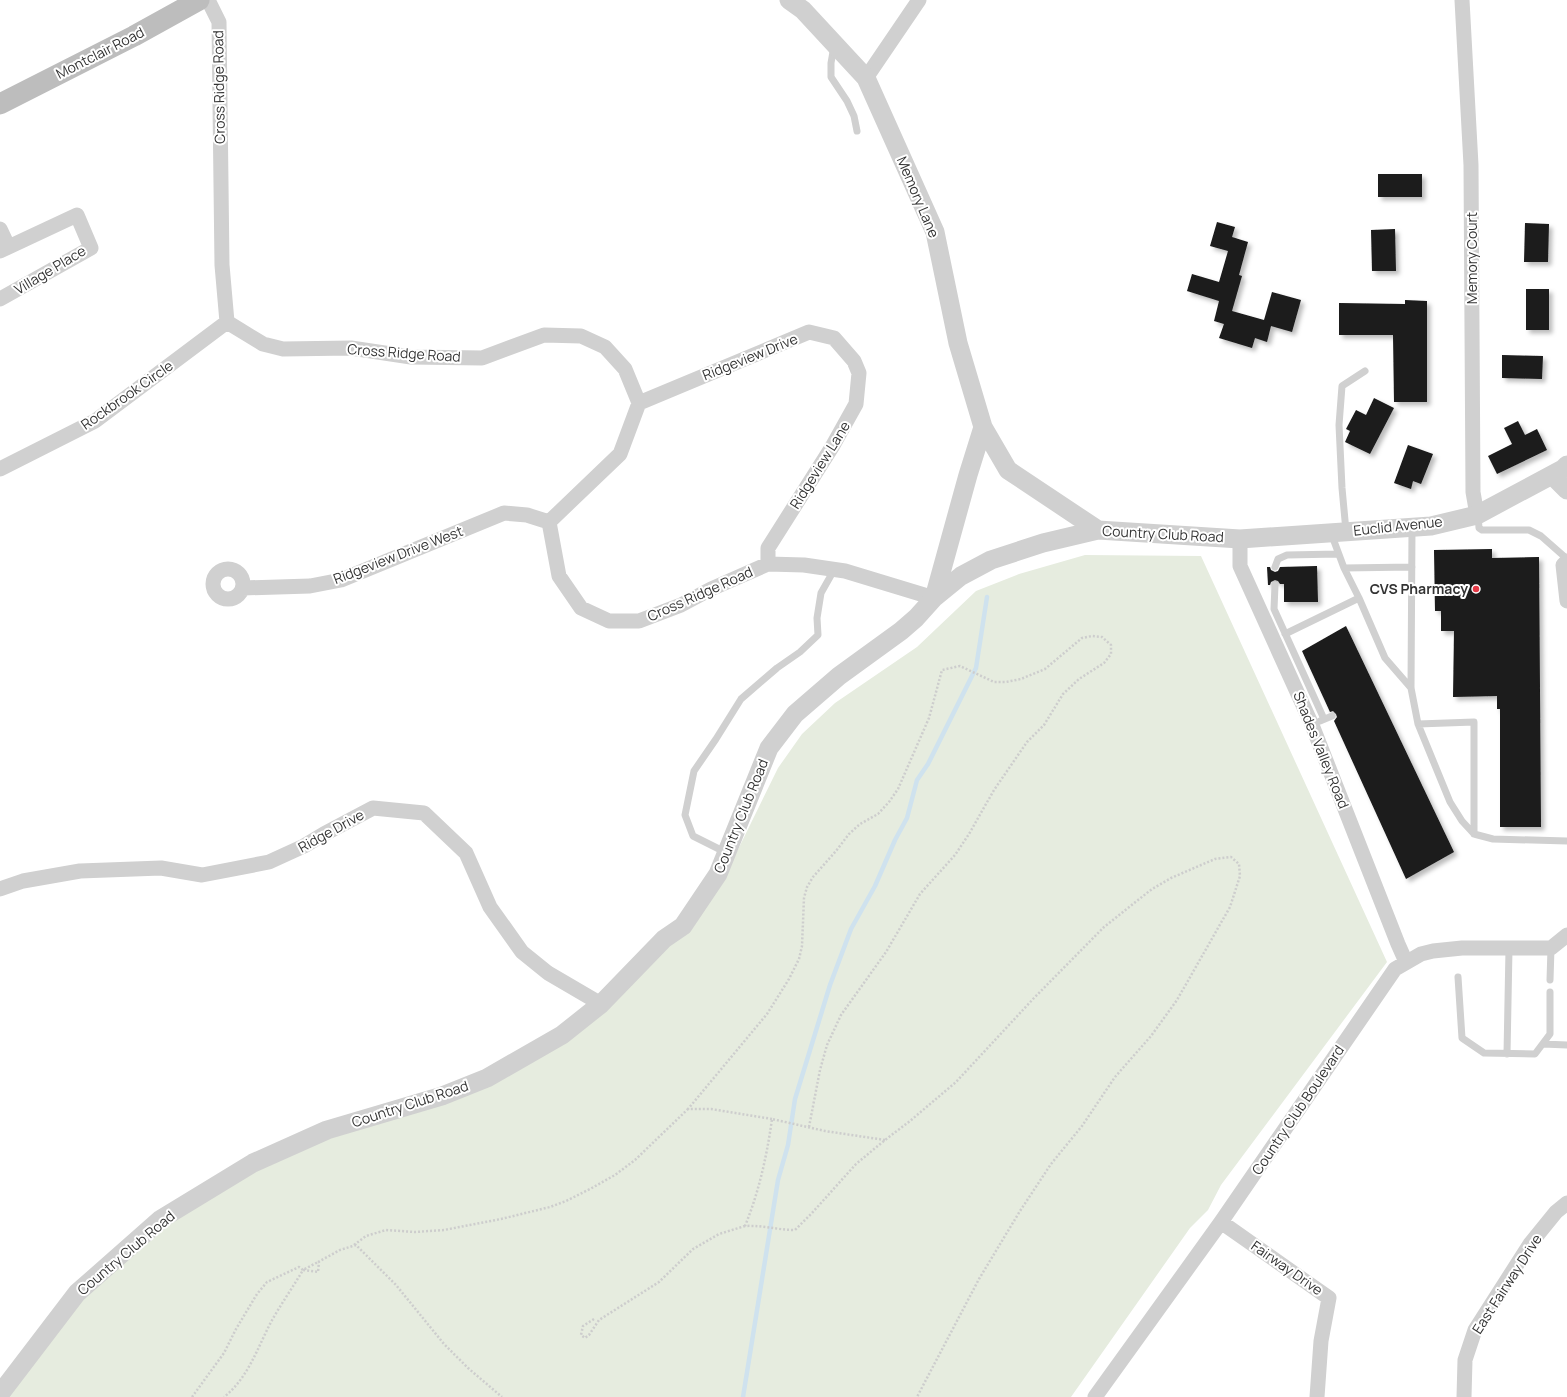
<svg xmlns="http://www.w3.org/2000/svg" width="1567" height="1397" font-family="Manrope,sans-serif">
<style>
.green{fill:#e6ecdf}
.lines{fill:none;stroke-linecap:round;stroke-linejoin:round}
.stream{stroke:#cfe2ee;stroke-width:4.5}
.building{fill:#1a1a1a;filter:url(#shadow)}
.path{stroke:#cdcdcd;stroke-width:2.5;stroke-dasharray:2 2;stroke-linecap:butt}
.service{stroke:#d0d0d0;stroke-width:7}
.minor{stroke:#d0d0d0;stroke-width:15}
.tertiary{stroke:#d0d0d0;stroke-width:19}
.secondary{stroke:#bdbdbd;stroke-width:21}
.poi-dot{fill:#e63946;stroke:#fff;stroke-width:1.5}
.labels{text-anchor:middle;stroke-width:4;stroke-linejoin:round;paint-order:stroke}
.street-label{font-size:14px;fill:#333;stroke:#fff}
.poi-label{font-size:14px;font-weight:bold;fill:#333;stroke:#fff;text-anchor:end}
</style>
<defs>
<filter id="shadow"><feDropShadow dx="3.5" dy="3.5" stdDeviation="2" flood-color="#0004"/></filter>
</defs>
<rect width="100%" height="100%" fill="#fff"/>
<path class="green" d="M1085,555L1201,556L1387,962L1221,1185L1208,1210L1190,1228L1071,1397H8L81,1297L165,1224L256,1168L566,1040L724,878L778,768L802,734L835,703L917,647L976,591L1019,574Z"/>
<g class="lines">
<path class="stream" d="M743,1397L778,1180L788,1145L795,1099L830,985L851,929L875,886L895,840L907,818L917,780L928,764L976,668L987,597"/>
</g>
<path class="building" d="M1378,174H1422V197H1378Z
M1217,222L1235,227L1232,237L1248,242L1239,275L1242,276L1232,311L1264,320L1272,292L1301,300L1292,332L1271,326L1267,342L1255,338L1252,348L1219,338L1224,324L1214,321L1219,301L1187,291L1192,274L1219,282L1228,251L1210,246Z
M1525,223L1549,224L1548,262H1524Z
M1395,229L1396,271H1372L1371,230Z
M1526,289H1549V330H1526Z
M1405,300L1427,301V402H1394L1393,335H1339V303L1405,304Z
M1502,355L1543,356L1542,379L1502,378Z
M1374,398L1394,408L1370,454L1345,442L1350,431L1346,429L1356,410L1366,415Z
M1518,421L1525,435L1537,429L1547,450L1497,474L1488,456L1512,444L1504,428Z
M1408,445L1433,454L1421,484L1413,481L1411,489L1394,483Z
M1492,549V558L1539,557L1541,827H1500V709H1497V696L1453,697L1454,631H1441V611H1435L1434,550Z
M1317,566L1318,602H1284V584H1280L1278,581L1275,580L1271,582L1270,585H1268L1267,567H1270L1271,570L1275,572L1278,571L1280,567Z
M1346,626L1454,852L1406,879L1334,721L1337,717L1336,714L1333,711L1330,712L1302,651Z"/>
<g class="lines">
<path class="path" d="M772,1119L711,1109H688L767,1014L789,979L799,959L802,946L804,898L807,887L813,877L836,851L849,834L860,824L878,814L889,802L898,789L929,718L942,670L960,666L994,682H1006L1021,679L1045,669L1082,638L1092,636L1102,637L1111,645V654L1104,663L1079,679L1063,694L1044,725L1027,742L994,790L969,834L955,855L920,894L886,952L841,1015L827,1045L820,1070L809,1127
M885,1140L825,1131L772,1119C767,1155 759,1192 745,1226C763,1225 777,1230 795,1230L812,1213L856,1164L885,1140L910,1121L956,1082L1034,998L1104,927L1152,889L1171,878L1215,859L1231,857L1239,864L1240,876L1230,907L1177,1000L1151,1036L1115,1077L1082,1126L1051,1164L1020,1211L979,1279L917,1397
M354,1245L366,1236L386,1230L415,1232L444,1230L501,1219L550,1207L566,1201L590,1189L615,1175L635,1160L688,1109
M318,1262L340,1250L356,1245L396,1285L444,1344L468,1368L502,1397
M318,1262H319L318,1272L303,1270Z
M594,1319L583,1326L581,1335L585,1338L589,1335L599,1320L659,1282L693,1249L719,1234L745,1226
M192,1397L224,1353L236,1329L257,1294L267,1282L299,1267L303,1270C293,1287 281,1304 271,1322C257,1349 248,1378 224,1397"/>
<path class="service" d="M834,46L831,63V77L847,101L854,116L857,131
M1478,515L1479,528L1482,530H1529L1541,536L1567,559
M1412,529L1411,688L1418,724L1450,802L1462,821L1474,834L1493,839L1567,841
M1346,531L1342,488L1339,425L1342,386L1365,371
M1331,533L1344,568L1412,567
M1275,567L1278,559L1287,555L1338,554
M1344,568L1359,598L1385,658L1411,688
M1275,585L1274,609L1324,719
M1285,634L1359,598
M1320,721L1332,716
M1418,724L1474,722V834
M725,852L693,836L685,815L694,771L716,739L741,699L777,668L800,652L818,635L817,618L821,593L834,570
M1458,977L1462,1038L1484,1053L1535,1054L1550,1034V992
M1550,980L1551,948
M1543,1044L1567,1045
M1507,1054L1509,949"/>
<path class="minor" d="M208,0L219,22L222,265L227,322L263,344L283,349L351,348L411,357L482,358L544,335L581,336L605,347L625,369L639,403L620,454L549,522L559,576L581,608L609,621H639L681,605L711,589L768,564L804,565L845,571L934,598
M1462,0L1471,165L1473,492L1477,515
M866,78L919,0
M0,229L8,246
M0,251L77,215L91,248L0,299
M639,403L809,332L834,338L854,361L859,373L856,404L832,447L768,548V564
M0,469L95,421L227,322
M1240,539V566L1312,725L1398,944L1406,962
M1567,561L1563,565L1567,601
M213 584a15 15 0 1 1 30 0a15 15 0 1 1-30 0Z
M243,588L310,586L341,580L504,513L527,515L549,522
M0,889L23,881L80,871L161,868L202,875L269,862L304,846L324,834L373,808L424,813L466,853L490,907L522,952L548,973L601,1004
M1221,1222L1329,1298L1321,1341L1317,1397
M1095,1397L1221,1222L1395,969L1421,954L1433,951L1462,948H1551L1567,935
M1464,1397L1465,1360L1475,1330L1530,1244L1556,1212L1567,1203"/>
<path class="tertiary" d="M789,0L803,10L866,78L935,232L958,343L983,427L1008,470L1098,530
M1552,475L1567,490
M934,598L961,576L991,560L1043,543L1098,530L1240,539L1431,526L1477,515L1563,469L1567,465
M0,1394L77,1293L161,1219L253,1163L327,1130L442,1096L487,1078L562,1035L601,1004L664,939L683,926L718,874L769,748L795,714L839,676L901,631L916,618L934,598L968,475L983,427"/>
<path class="secondary" d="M0,104L134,36L199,0"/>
</g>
<circle class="poi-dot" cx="1476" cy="589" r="4"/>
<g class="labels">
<g class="street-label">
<text transform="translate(100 53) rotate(-27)" y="5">Montclair Road</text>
<text transform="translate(219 87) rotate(-91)" y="5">Cross Ridge Road</text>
<text transform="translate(918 197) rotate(67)" y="5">Memory Lane</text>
<text transform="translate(1472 258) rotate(-90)" y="5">Memory Court</text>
<text transform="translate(50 270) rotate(-31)" y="5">Village Place</text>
<text transform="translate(404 353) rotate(4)" y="5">Cross Ridge Road</text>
<text transform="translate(750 357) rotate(-22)" y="5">Ridgeview Drive</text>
<text transform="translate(127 395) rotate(-35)" y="5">Rockbrook Circle</text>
<text transform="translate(820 465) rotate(-58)" y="5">Ridgeview Lane</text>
<text transform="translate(1398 526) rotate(-6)" y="5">Euclid Avenue</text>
<text transform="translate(1163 534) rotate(3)" y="5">Country Club Road</text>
<text transform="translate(398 555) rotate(-21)" y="5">Ridgeview Drive West</text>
<text transform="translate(700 594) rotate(-24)" y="5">Cross Ridge Road</text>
<text transform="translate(1321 750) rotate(68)" y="5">Shades Valley Road</text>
<text transform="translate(741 816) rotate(-68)" y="5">Country Club Road</text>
<text transform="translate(331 831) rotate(-29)" y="5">Ridge Drive</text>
<text transform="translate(410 1104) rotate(-18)" y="5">Country Club Road</text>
<text transform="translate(1298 1110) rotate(-56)" y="5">Country Club Boulevard</text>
<text transform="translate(126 1253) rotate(-40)" y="5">Country Club Road</text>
<text transform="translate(1287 1268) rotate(35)" y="5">Fairway Drive</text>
<text transform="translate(1507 1284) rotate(-57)" y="5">East Fairway Drive</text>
</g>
<g class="poi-label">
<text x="1468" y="594">CVS Pharmacy</text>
</g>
</g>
</svg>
